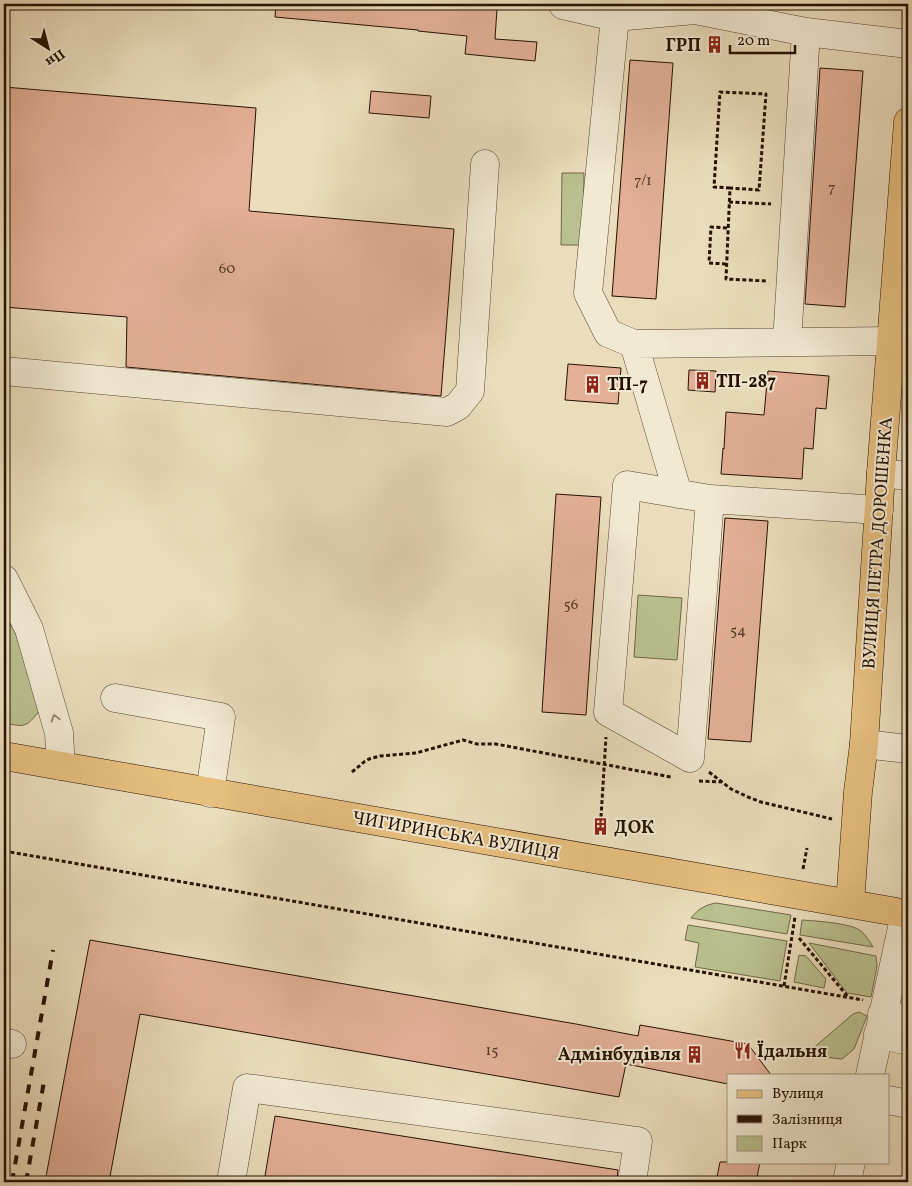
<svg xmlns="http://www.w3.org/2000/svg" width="912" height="1186" font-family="Vollkorn,serif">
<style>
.green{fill:#bac08f;stroke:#706848}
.building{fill:#e3b097;stroke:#251101}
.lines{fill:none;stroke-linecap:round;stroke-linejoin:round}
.minor-casing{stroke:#564430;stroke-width:29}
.major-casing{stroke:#251101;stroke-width:29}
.path{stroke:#251101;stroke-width:3;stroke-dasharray:4 2.5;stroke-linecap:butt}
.minor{stroke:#f2e9d3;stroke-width:28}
.major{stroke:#e6be7e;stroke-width:28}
.rail{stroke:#251101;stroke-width:4;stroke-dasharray:9 9;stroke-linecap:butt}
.oneway{stroke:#968874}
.labels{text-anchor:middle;stroke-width:4;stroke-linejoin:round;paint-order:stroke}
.number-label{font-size:15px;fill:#543926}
.poi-label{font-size:18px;font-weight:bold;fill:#251101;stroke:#f2e9d3;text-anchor:start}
.street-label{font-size:18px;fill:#251101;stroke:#f2e9d3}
</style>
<rect width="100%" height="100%" fill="#ebddbc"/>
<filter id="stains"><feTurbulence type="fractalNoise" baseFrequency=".004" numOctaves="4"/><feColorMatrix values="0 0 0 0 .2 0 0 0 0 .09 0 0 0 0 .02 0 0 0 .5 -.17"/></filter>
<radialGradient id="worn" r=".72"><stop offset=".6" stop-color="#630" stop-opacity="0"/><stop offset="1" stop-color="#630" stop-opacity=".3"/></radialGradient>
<path class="green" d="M562,173H584L583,245H561Z
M638,595L682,598L677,660L634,657Z
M4,620L14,628L40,710C26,728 25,727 4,723Z
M716,903L791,915L787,934L691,918C698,909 705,905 716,903Z
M802,920C816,921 851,923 861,931C866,936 870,941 873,947L800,935Z
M688,925L787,941L780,981L695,967L699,943L685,940Z
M809,943L876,956L877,966L871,997L847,993Z
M799,955L806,956L826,979L824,988L794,982Z
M859,1012L867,1016L854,1049L842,1059L812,1056L811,1050L853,1014Z"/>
<path class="building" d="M276,4H433V5L497,9L495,39L537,42L535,61L465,54L467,36L418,31V30L275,17Z
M630,60L673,63L656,299L612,296Z
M820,68L863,71L845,307L805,304Z
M4,87L256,108L249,211L454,229L441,396L126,367L127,317L4,307Z
M371,91L431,96L429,118L369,113Z
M568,364L621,368L618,404L565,400Z
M689,370L716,371L715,392L688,390Z
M768,371L829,376L826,409L816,408L813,449L804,448L802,479L721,474L723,448L724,449L726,412L764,415Z
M556,494L601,497L586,715L542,712Z
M725,518L768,521L751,742L708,739Z
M90,940L576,1024L638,1036L640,1025L748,1044L771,1075H728V1084L626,1064L619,1097L140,1014L109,1182H45Z
M275,1116L618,1170L617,1182H264Z
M720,1162H760L756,1182H716Z"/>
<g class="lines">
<defs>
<path id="minor" d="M563,4V5L615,17
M892,341L634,344L608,333L588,293L615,17L695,10L806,32L908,44
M787,342L806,32
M634,344L678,494
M4,371L447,412L458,406L470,391L485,164
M881,473L908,476
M710,499L627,485L608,712L690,758L710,499L879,510
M4,579L29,629L59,733L61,766
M115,698L221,717L210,793
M864,744L908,749
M882,1014L908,1019
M878,1034L908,1041
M4,1042L12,1044
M870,1075L905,914
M888,1100L908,1104
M231,1182L247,1088L638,1141L632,1182
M847,1182L851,1162"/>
<path id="major" d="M4,756L908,914
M850,904L858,792L864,744L881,473L908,122"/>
</defs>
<use href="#minor" class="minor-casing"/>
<use href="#major" class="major-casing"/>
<path class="path" d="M730,188L714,187L720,92L766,94L759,190L730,188L726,279L767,281
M729,202L771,204
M726,264L709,263L711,227L728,228
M352,772L364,762L369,759L380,756L416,753L463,740L477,744H496L671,777
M709,772L731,789L748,797L761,802L832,819
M699,781L722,782
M903,816L908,817
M601,817L606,737
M4,851L863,1000
M803,869L807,848
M799,938L848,997
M784,986L795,917"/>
<use href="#minor" class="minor"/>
<use href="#major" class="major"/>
<path class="rail" d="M12,1182L53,950
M26,1182L45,1076"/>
</g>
<defs><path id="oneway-chevron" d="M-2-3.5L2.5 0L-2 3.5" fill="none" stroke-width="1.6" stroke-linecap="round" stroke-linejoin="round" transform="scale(1.25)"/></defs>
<use class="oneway" href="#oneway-chevron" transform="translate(55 718) rotate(-106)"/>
<defs>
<symbol id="building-bare" viewBox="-9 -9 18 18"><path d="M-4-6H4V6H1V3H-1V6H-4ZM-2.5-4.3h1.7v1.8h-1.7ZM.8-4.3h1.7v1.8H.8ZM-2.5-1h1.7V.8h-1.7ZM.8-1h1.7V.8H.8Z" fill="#8f2418" stroke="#f2e9d3" stroke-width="2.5" paint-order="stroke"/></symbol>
<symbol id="restaurant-bare" viewBox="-9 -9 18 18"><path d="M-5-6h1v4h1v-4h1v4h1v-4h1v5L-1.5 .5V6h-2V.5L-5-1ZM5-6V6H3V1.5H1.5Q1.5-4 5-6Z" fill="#8f2418" stroke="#f2e9d3" stroke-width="2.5" paint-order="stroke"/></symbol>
</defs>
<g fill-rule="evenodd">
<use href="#building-bare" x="702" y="32" width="25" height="25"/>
<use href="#building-bare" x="690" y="368" width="25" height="25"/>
<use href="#building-bare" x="580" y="372" width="25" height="25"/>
<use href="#building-bare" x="588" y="814" width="25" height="25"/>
<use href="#restaurant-bare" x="730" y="1038" width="25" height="25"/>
<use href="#building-bare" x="682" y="1042" width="25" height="25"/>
</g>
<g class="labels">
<g class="number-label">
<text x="643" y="185">7/1</text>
<text x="832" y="192">7</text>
<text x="227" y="273">60</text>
<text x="571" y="609">56</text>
<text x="738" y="635">54</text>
<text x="492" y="1055">15</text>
</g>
<g class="poi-label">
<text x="701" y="51" text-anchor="end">ГРП</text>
<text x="716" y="387">ТП-287</text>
<text x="607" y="390">ТП-7</text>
<text x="614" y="833">ДОК</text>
<text x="757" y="1057">Їдальня</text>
<text x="681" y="1060" text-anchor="end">Адмінбудівля</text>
</g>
<g class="street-label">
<text transform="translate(877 543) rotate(-86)" y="6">ВУЛИЦЯ ПЕТРА ДОРОШЕНКА</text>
<text transform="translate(456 835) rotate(10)" y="6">ЧИГИРИНСЬКА ВУЛИЦЯ</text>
</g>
</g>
<rect width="912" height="1186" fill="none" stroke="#ebddbc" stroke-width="20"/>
<rect x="5" y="5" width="902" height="1176" fill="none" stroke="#251101" stroke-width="2.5"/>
<rect x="10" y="10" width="892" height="1166" fill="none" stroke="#251101"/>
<rect x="727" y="1074" width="162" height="90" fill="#f2e9d3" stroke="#a0937f"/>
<rect x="737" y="1090" width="25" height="8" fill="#e6be7e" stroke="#a0937f"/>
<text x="772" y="1098" font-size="15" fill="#251101">Вулиця</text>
<rect x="737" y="1115" width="25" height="8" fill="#251101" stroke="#a0937f"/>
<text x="772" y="1124" font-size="15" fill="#251101">Залізниця</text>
<rect x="737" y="1136" width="25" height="15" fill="#bac08f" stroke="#a0937f"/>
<text x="772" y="1148" font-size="15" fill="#251101">Парк</text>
<g transform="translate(48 48) rotate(144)" stroke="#f2e9d3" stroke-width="4" paint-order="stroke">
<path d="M0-4L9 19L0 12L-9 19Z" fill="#251101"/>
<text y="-8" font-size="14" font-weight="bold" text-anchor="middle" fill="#251101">Пн</text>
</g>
<path d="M730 45v8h65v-8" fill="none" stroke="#251101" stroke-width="2.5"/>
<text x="737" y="45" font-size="15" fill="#251101" stroke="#f2e9d3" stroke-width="4" paint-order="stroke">20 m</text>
<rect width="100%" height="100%" filter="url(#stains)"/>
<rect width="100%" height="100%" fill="url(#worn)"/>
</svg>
